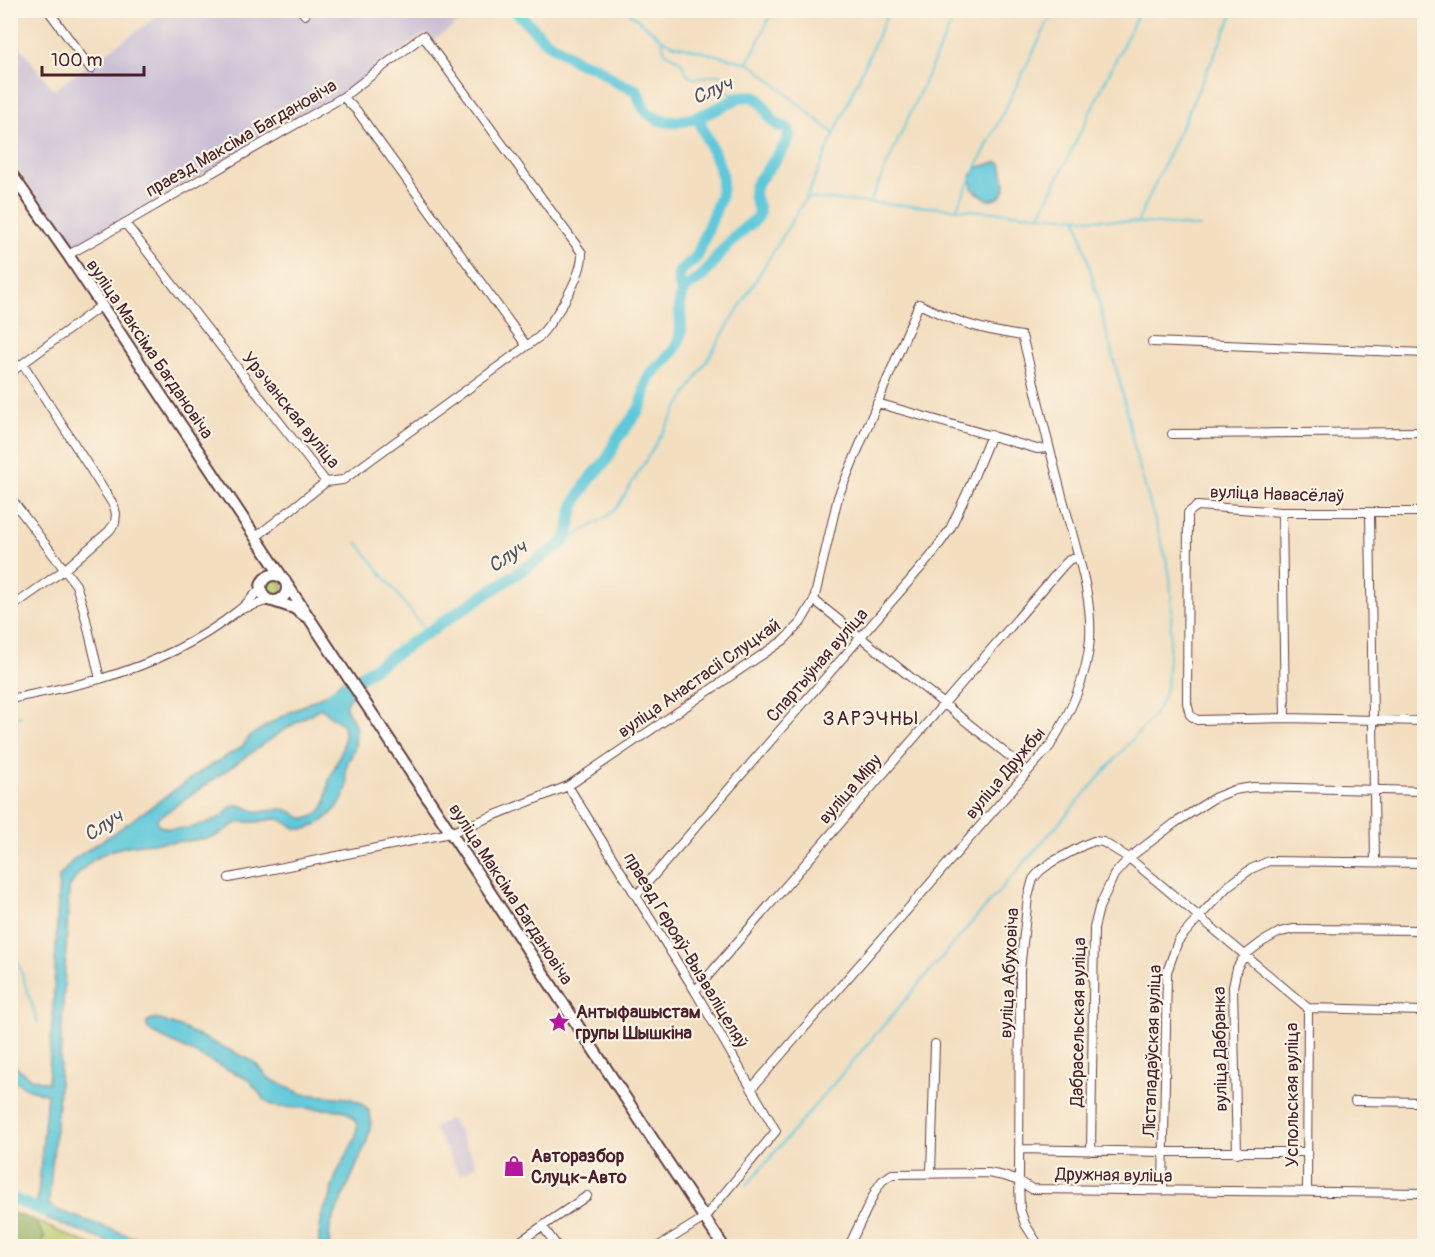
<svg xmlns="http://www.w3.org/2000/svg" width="1435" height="1257" font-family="Pangolin,sans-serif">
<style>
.industrial{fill:#cbbfd5}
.green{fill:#bacd71;stroke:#82764e;stroke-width:1.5}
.forest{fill:#93b063;stroke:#6e6847;stroke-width:1.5}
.water{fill:#5fc8da;stroke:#547482;stroke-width:1.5;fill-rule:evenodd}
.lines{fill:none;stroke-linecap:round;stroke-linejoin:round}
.stream{stroke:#5fc8da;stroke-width:2}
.river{stroke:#5fc8da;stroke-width:12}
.minor-casing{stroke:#633c41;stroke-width:10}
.major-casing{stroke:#633c41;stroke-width:14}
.minor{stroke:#fff;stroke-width:8}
.major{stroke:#fff;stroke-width:10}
.labels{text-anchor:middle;stroke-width:4.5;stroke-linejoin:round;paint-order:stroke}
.street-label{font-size:18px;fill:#4a1f2b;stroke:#fcf5e5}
.poi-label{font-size:18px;font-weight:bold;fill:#4a1f2b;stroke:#fcf5e5;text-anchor:start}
.water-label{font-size:20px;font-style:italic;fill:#505260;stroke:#fcf5e5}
.neighbourhood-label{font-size:20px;letter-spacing:1.5px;fill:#4a1f2b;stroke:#fcf5e5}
</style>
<rect width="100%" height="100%" fill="#fcf5e5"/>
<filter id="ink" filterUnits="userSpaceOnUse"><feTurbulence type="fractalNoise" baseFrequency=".0167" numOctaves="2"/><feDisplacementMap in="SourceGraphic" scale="12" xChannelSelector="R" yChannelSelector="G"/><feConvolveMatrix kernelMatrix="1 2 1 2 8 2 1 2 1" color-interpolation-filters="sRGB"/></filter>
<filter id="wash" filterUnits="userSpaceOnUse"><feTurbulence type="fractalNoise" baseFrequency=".008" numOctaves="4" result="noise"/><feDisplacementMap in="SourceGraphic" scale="24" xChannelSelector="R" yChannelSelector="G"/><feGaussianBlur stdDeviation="1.35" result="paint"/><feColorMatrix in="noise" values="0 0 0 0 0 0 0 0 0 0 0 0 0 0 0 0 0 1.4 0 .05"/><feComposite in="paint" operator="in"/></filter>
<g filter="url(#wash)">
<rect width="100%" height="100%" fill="#f3dec0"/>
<path class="industrial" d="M165,11H475L431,42L425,33L336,99L73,248L11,160L10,33L53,90Z
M451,1118L477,1165L460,1175L434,1128Z"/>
<path class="green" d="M265 588a9 9 0 1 1 18 0a9 9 0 1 1-18 0Z
M34,1220L73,1238L97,1246H42L44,1236Z"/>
<path class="forest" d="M11,1212L34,1220L44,1236L42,1246H11Z"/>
<path class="water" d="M998,162L1001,164C1004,179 1012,198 989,200L972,189L971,176L978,167C985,166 990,163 998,162Z
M342,680L353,696L348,700L345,705C348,715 355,719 356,730C356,737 356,746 353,752C351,758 346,762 346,769C345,775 348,781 347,787C344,805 321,828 303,829C293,830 287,821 278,819C270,818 262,822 255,822C250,823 245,821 241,822C231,824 223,834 213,837C158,850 102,829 69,888L58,1103L49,1197V1205L57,1210L158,1246H117L78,1230L49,1220L39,1211L37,1201L39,1185L47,1094C31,1091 24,1087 11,1078L10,1065H14L28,1077L48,1083L53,1013L59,877L74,859L84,852L114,833L196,775L243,746L250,736L281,717L330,692ZM320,708L343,725C348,743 337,761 330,778C326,788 328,791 326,800C325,809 313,820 303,818C297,817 293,811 287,810C276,807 265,814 255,811C247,809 243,803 233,806C229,807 227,812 223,815C210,825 172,834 158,825L157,819L284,730Z
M152,1019L160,1020L180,1027L253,1061L270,1079L291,1089L303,1094L349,1098L361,1103L369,1111L371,1119L370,1129L366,1144L330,1226L329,1241L330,1246H319V1236L322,1214L331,1196L332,1187L337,1173L356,1137L357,1126L354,1119L348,1113L342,1110L281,1107L271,1105L264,1099L249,1080L151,1032L147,1027V1022Z"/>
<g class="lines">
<path class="stream" d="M626,10L662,39L671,44L748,63L755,67L833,133
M662,39C663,44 663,49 666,53C670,57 675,57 679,60C685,65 685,76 693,78C699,80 711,73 721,75L723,82V90L740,97
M748,63L773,10
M974,172L1054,10
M806,198L1200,227
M870,202L957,10
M956,209L972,177
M1040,215L1140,10
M1137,223L1235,10
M357,542L427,632
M563,543L608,516L618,506L806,198L889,10
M10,718L21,716
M10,938L38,1023
M746,1186L973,921L1153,716L1163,699L1167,684L1172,609L1170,576L1166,558L1136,456L1122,391L1077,219"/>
<path class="river" d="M682,292C673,265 684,272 697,256L720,198L722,187V175L718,163L698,118
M333,695L563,543C565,539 568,535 569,531C570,527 570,522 571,517C572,510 575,503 579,496C582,490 587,483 591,477C597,471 604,464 609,456C612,450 614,442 619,436C626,427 634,418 640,407C646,398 643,386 649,377C656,366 669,360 676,347C687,327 675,309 682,294C685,286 696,282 702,276C711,268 716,256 725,248C731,241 738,235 744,229C747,226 752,223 755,220C767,208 747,200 757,183C764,173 790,144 789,134C789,126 781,127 776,124C772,121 770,117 768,113C760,100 757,93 740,97C715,110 670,137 646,111C640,105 640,97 636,90L616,82L596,67L578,62L569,56L544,40L515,10
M10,1198L52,1214"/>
</g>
</g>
<g filter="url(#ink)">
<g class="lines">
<defs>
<path id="minor" d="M48,10L91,69
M301,10L305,15
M343,97L357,111L526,345
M125,223L326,482
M68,255L125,223L343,97L423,36L582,253C583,277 554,320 539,337L343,480L326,482
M1152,342L1424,353
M10,373L102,305
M877,403L1037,449L1049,448
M1172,434L1424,432
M10,497L76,585L83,607L100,679
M1282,512L1285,718
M1370,512L1375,862
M1424,512H1282L1197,506L1188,513L1187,703L1190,715L1197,720L1285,718L1424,721
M256,537L326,482
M814,600L1028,771
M10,608L64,570L109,531L115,523L116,514L114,506L23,364
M242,609L269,600
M10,699C40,693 70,687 100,679C149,665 199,642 239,610C247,604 254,595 261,588
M568,786L695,991L776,1131L704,1218L659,1246
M229,878L450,833L568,786L784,640L801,622L814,600L838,497L919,304C955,322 982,330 1022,336C1034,380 1043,425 1055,469C1061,493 1068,517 1074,540C1083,573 1092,605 1090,639C1087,678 1070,713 1050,746L752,1088
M636,896L931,556L950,529L967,493L991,435
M695,991L1064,565L1069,560L1079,557
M1355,1101L1424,1102
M1019,1149L1163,1152H1307
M1091,1151L1094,928L1099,908L1114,875L1129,858L1175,823L1214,798L1234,790L1253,787L1424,791
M1237,1153L1233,987L1237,968L1245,955L1262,942L1280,932L1294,929L1424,930
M931,1173L935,1044
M1163,1190L1167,972L1178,941L1199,917L1228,886L1251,869L1269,861L1424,863
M1307,1191L1308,1008L1424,1011
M543,1227L557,1246
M513,1246L587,1196
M849,1246L876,1190L882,1181L892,1174L988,1173L1004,1176L1019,1181L1032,1189L1424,1193
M1039,1246L1025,1224L1020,1209L1019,1181L1020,970L1028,897L1033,879L1040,871L1052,862L1084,845L1094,841L1103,842L1129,858L1308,1008"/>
<path id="major" d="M10,172L68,255L282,577
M261 588a13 13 0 1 1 26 0a13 13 0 1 1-26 0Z
M288,586L723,1246
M273,601L294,608L305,616"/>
</defs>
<use href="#minor" class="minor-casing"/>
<use href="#major" class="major-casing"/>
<use href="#minor" class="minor"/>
<use href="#major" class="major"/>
</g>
</g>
<defs>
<symbol id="sight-bare" viewBox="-9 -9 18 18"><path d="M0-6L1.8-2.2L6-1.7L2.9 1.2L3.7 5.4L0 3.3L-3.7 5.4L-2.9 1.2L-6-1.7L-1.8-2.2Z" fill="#b5179e" stroke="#fcf5e5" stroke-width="2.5" paint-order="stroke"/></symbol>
<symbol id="shop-bare" viewBox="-9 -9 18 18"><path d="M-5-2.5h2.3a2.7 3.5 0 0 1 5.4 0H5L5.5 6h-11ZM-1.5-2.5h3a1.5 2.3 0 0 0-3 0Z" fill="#b5179e" stroke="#fcf5e5" stroke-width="2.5" paint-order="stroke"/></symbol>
</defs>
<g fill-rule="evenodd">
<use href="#sight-bare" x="544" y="1007" width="30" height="30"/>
<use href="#shop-bare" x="499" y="1151" width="30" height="30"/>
</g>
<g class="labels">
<g class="street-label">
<text transform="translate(241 138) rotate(-30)" y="6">праезд Максіма Багдановіча</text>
<text transform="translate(150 349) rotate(56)" y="6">вуліца Максіма Багдановіча</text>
<text transform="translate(291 410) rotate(51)" y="6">Урэчанская вуліца</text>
<text transform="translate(1277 494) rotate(2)" y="6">вуліца Навасёлаў</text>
<text transform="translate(817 665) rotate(-49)" y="6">Спартыўная вуліца</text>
<text transform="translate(699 678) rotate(-35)" y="6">вуліца Анастасіі Слуцкай</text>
<text transform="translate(1005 773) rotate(-50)" y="6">вуліца Дружбы</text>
<text transform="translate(850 789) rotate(-49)" y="6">вуліца Міру</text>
<text transform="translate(511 894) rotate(57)" y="6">вуліца Максіма Багдановіча</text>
<text transform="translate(686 950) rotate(59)" y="6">праезд Герояў-Вызваліцеляў</text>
<text transform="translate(1009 973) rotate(-87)" y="6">вуліца Абуховіча</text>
<text transform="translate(1078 1022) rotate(-89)" y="6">Дабрасельская вуліца</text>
<text transform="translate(1220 1049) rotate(-91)" y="6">вуліца Дабранка</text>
<text transform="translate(1152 1051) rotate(-88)" y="6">Лістападаўская вуліца</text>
<text transform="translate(1292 1095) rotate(-90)" y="6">Успольская вуліца</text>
<text transform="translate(1114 1175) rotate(1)" y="6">Дружная вуліца</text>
</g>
<g class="poi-label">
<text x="576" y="1018">Антыфашыстам<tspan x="576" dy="21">групы Шышкіна</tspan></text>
<text x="531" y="1162">Авторазбор<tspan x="531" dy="21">Слуцк-Авто</tspan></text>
</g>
<g class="water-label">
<text transform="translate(712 90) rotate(-23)" y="7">Случ</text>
<text transform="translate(507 556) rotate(-33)" y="7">Случ</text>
<text transform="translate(103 825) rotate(-32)" y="7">Случ</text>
</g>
<g class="neighbourhood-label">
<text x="871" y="725">ЗАРЭЧНЫ</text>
</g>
</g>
<rect width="1435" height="1257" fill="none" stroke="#fcf5e5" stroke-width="36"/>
<path d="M42 66v9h102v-9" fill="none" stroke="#4a1f2b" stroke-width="3"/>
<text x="51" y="66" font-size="18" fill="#4a1f2b" stroke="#fcf5e5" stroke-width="4.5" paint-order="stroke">100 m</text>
</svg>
